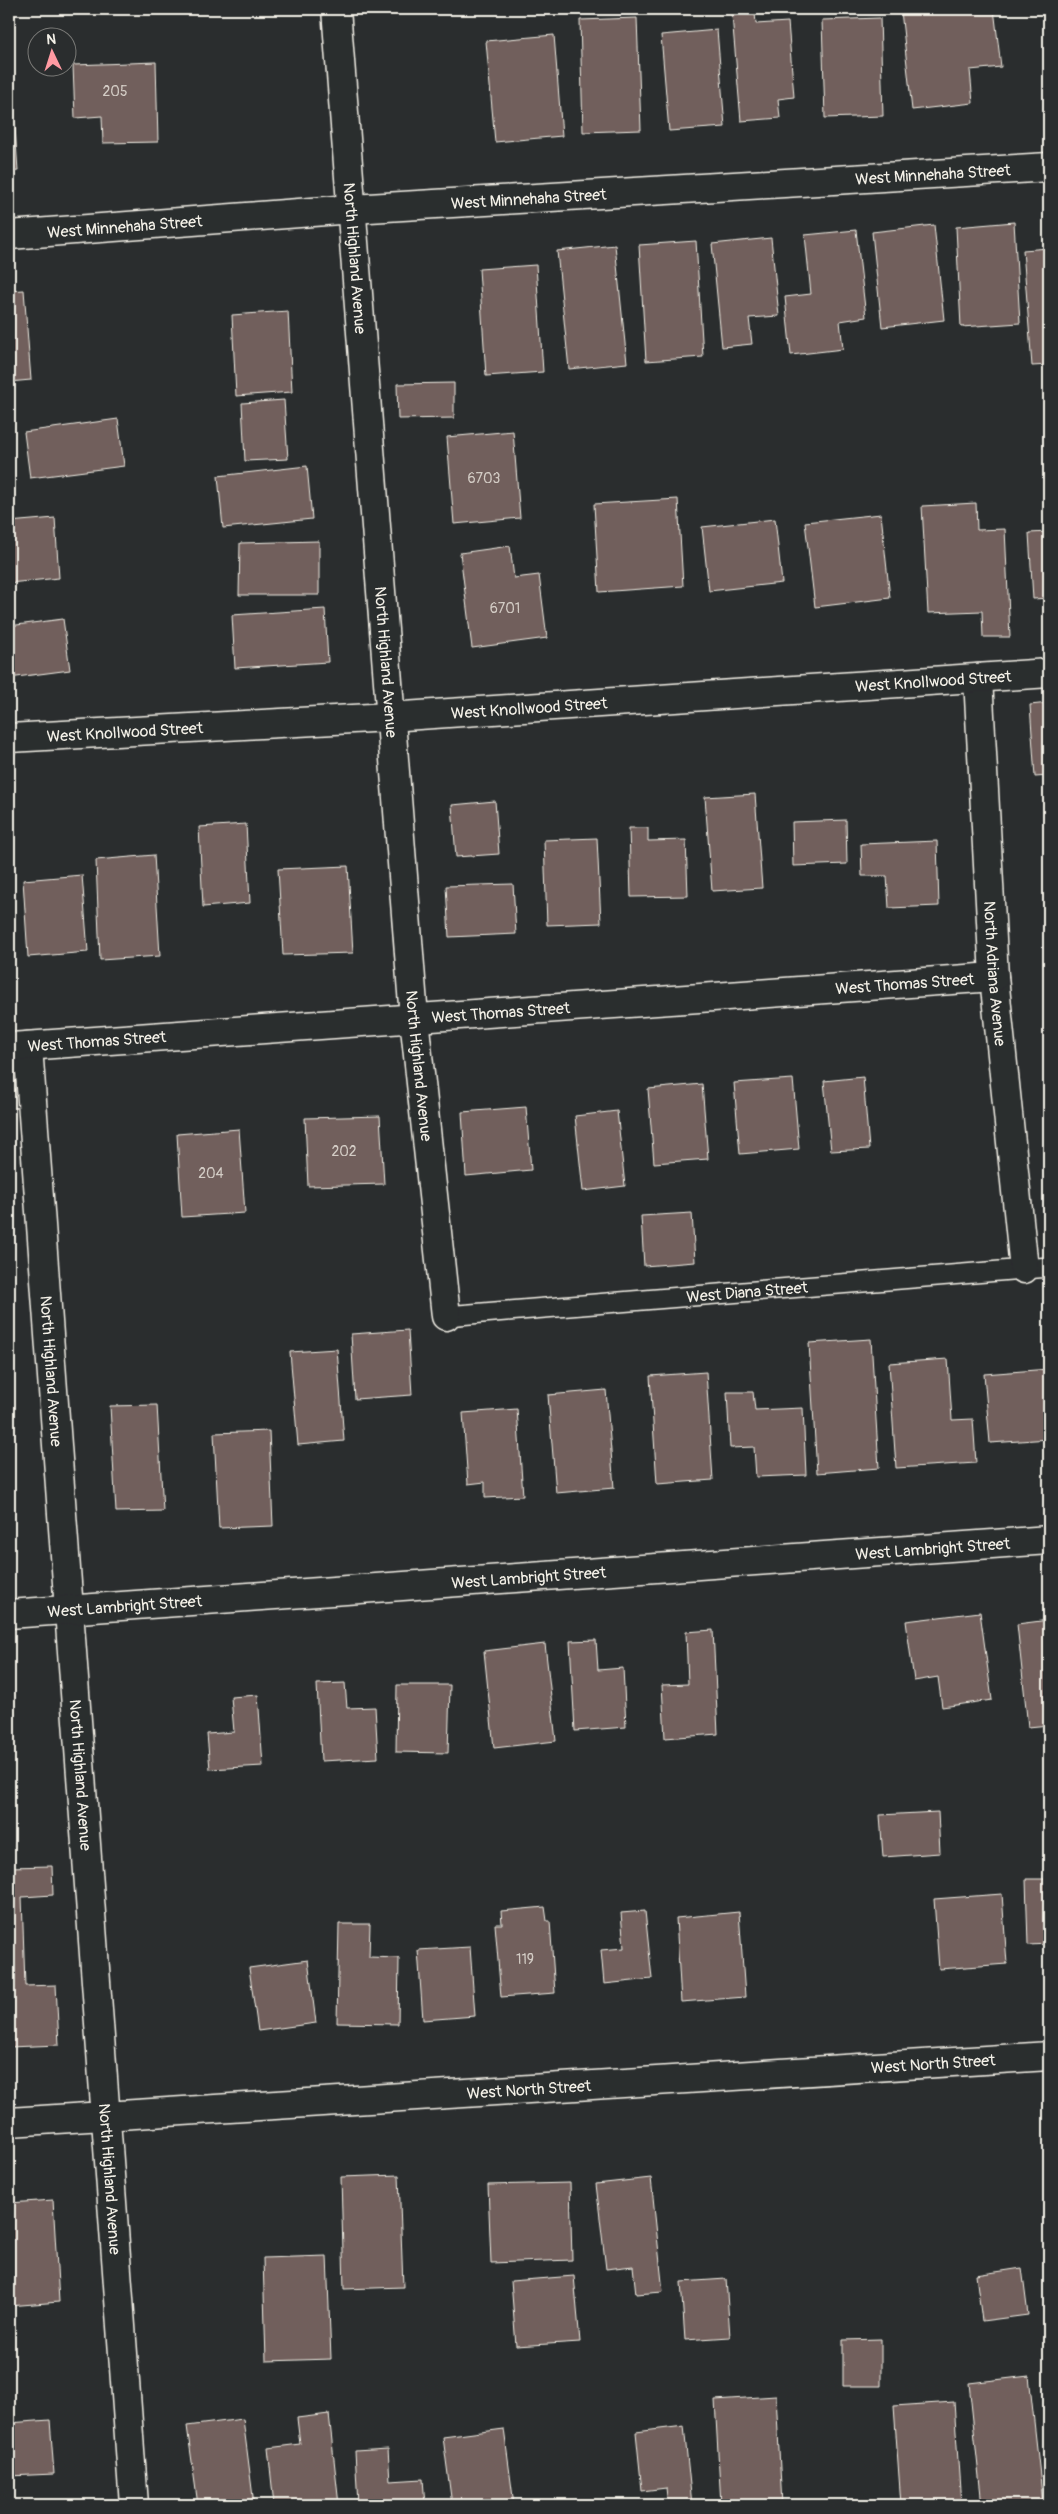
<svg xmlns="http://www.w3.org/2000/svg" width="1058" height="2514" font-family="Pangolin,sans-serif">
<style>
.building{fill:#715f5b;stroke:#f4f1e8}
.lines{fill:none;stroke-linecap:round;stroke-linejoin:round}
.lane-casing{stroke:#f4f1e8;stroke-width:22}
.street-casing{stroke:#f4f1e8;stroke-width:31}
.lane{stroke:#2a2d2e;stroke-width:19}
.street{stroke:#2a2d2e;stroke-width:28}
.labels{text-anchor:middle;stroke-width:4.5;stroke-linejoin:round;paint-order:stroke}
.number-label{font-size:14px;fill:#d3ccc5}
.street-label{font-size:16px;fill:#f4f1e8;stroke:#2a2d2e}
</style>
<rect width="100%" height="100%" fill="#2a2d2e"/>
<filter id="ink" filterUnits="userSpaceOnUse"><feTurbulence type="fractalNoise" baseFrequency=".02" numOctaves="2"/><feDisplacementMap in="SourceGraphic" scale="10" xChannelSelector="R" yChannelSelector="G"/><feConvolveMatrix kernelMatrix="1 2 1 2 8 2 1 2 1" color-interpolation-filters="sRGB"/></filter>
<g filter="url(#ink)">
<path class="building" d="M921,9H994L1001,67L970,70L973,103L912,110L901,11Z
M755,13L756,24L788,22L794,97L778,99L780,118L741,121L732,15Z
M637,18L641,130L583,132L580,20Z
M880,18L883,116L825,118L822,20Z
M717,30L725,127L669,131L661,35Z
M554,35L562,136L495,142L486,41Z
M156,62L158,142L103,143L102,116L75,118L73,65Z
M9,83H12L18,171L9,172Z
M1014,222L1020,323L961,327L956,227Z
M934,225L944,320L882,327L872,232Z
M856,230L866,317L840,321L843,349L791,355L785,297L811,294L805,235Z
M771,238L779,316L749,318L752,344L722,347L712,244Z
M696,241L703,357L646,361L639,245Z
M615,245L627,363L569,369L557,251Z
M1049,248V365L1032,366L1023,250Z
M536,265L543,372L486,376L479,269Z
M24,290L31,380L9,382V291Z
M288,311L292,392L236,396L232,315Z
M454,383V418L398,419L397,384Z
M284,400L288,459L245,461L242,403Z
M118,419L124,466L30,478L24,432Z
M513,431L520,518L454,524L447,437Z
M307,466L312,519L223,528L218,476Z
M678,499L683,586L599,592L594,504Z
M976,503L977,530L1005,529L1010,637H983L982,611L928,613L922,506Z
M881,514L890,598L815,607L805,522Z
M55,518L59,578L9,583V522Z
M775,519L782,583L709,591L702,527Z
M1049,532V598L1033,599L1029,533Z
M319,541V595H239L240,543Z
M510,546L514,578L539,575L547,638L472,648L460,553Z
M325,609L328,662L235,668L232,615Z
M63,619L70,670L9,678V626Z
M1049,703V776L1035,777L1030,705Z
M755,794L762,888L712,891L705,797Z
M495,801L499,854L456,857L452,805Z
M846,820L847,864L793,866L792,822Z
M246,824L250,903L203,907L199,827Z
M629,828H648V841L686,840L688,896L631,897Z
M597,838L601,923L547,925L544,840Z
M937,841L939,906L889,908L887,876H862L861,844Z
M154,855L160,956L100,960L96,860Z
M348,866L353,953L283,955L278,869Z
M82,875L88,952L28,957L23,880Z
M513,884L516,934L449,937L446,886Z
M9,900L12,953H9Z
M863,1077L869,1149L831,1151L824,1081Z
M793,1079L799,1149L740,1154L734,1083Z
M702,1084L708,1159L654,1163L648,1089Z
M526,1107L531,1170L466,1176L462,1112Z
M617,1111L625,1186L583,1191L575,1116Z
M380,1116L384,1184L308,1186L305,1118Z
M239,1129L245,1213L182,1217L177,1134Z
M692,1213L695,1262L644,1266L641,1216Z
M408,1330L412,1395L355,1399L351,1334Z
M871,1339L879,1468L817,1473L809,1343Z
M337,1349L344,1441L298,1445L290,1352Z
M948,1359L952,1420L973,1419L976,1463L896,1468L889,1363Z
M1049,1369V1439L990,1443L984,1374Z
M706,1372L713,1480L657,1484L650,1376Z
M606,1390L614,1488L556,1493L548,1395Z
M727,1392H753L755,1410L803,1408L806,1475L756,1477L754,1447L730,1448Z
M157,1405L163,1511L116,1512L110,1406Z
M517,1409L523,1496L485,1498V1482L468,1484L463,1413Z
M269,1431L273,1526L219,1528L214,1433Z
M980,1612L992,1700L942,1707L938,1677L914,1681L906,1621Z
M1049,1620V1725L1028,1727L1017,1624Z
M713,1630L718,1734L665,1738L662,1685L688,1684L686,1632Z
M596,1640L598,1670L623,1668L626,1727L575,1731L570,1641Z
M545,1644L556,1741L494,1748L484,1651Z
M345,1683L347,1708L375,1707L378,1758L321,1761L317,1684Z
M397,1685H450L448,1753L396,1752Z
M258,1695L263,1766L210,1769L207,1734L234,1732L231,1697Z
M9,1804L13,1861H9Z
M938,1812L940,1853L883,1857L880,1815Z
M52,1866L53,1895L22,1897L25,1986L56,1985L59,2045L9,2047V1867Z
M1026,1879H1049V1944L1028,1945Z
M1002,1894L1007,1964L939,1969L934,1899Z
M545,1907L547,1921H550L555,1993L501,1997L495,1924H502L501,1911Z
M645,1911L652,1979L604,1984L601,1950L624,1948L621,1913Z
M739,1912L745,1997L681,2002L676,1918Z
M339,1924H370L369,1957L399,1958L398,2024L337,2023Z
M470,1947L475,2016L423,2020L418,1950Z
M308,1960L316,2023L258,2031L249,1968Z
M399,2175L403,2287L344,2289L341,2177Z
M651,2178L663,2292L636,2294L633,2266L606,2269L596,2184Z
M570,2183L572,2260L491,2263L488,2185Z
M53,2200L59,2302L9,2306V2203Z
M327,2256L331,2359L266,2361L263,2258Z
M1022,2268L1028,2315L982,2321L976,2275Z
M574,2276L580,2342L516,2346L511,2281Z
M726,2279L730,2337L685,2340L681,2282Z
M881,2339V2386H843V2340Z
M1029,2376L1043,2503L982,2505L969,2383Z
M776,2396L782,2505H721L715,2400Z
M954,2402L961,2505H901L894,2406Z
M329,2414L339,2505H274L268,2448L300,2444L297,2418Z
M243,2419L254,2505H198L187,2426Z
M50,2420L54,2474L9,2476V2423Z
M684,2426L692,2505H668L666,2488L642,2491L636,2432Z
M504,2429L514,2505H452L443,2437Z
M388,2449L390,2481L423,2479L425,2505H358L355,2451Z"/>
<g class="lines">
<defs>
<g id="lane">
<path id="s1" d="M446,1316L1049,1267"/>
</g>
<g id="street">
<path id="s2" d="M336,9L414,1018L446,1316"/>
<path id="s3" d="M9,235L352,209L1049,167"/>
<path id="s4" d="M978,678L994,977L1024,1269"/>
<path id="s5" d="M9,738L389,717L1049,673"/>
<path id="s6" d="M28,1046L134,2505"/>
<path id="s7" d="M11,1047L994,977"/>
<path id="s8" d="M9,1614L1049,1540"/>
<path id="s9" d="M9,2122L1049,2056"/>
</g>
</defs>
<use href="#lane" class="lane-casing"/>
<use href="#street" class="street-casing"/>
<use href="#lane" class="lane"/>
<use href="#street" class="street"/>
</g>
</g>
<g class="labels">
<g class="number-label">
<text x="115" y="96">205</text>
<text x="484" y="483">6703</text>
<text x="505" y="613">6701</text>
<text x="344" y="1156">202</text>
<text x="211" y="1178">204</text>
<text x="525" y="1964">119</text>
</g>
<g class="street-label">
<text dy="6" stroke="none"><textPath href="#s3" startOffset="926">West Minnehaha Street</textPath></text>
<text dy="6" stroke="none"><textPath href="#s3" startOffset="521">West Minnehaha Street</textPath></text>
<text dy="6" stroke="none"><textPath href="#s3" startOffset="116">West Minnehaha Street</textPath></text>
<text dy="6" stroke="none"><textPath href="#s2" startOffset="250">North Highland Avenue</textPath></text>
<text dy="6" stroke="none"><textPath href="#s2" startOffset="655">North Highland Avenue</textPath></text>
<text dy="6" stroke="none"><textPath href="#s5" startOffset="926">West Knollwood Street</textPath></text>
<text dy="6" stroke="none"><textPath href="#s5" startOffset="521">West Knollwood Street</textPath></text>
<text dy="6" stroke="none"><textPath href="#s5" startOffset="116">West Knollwood Street</textPath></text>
<text dy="6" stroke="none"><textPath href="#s4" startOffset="296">North Adriana Avenue</textPath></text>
<text dy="6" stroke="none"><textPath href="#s7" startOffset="896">West Thomas Street</textPath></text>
<text dy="6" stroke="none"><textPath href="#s7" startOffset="491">West Thomas Street</textPath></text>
<text dy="6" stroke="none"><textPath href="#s7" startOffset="86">West Thomas Street</textPath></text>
<text dy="6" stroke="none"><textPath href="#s2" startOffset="1060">North Highland Avenue</textPath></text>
<text dy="6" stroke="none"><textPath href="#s1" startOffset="302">West Diana Street</textPath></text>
<text dy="6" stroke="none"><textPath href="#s6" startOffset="326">North Highland Avenue</textPath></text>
<text dy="6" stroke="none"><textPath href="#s8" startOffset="926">West Lambright Street</textPath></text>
<text dy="6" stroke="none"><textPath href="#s8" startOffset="521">West Lambright Street</textPath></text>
<text dy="6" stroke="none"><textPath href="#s8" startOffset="116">West Lambright Street</textPath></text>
<text dy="6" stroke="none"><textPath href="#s6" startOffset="731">North Highland Avenue</textPath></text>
<text dy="6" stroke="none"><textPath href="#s9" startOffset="926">West North Street</textPath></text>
<text dy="6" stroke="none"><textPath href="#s9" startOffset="521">West North Street</textPath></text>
<text dy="6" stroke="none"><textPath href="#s6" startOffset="1136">North Highland Avenue</textPath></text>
</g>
</g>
<rect width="1058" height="2514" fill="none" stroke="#2a2d2e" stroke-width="30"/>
<rect x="15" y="15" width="1028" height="2484" fill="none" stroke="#f4f1e8" stroke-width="2" filter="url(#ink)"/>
<g transform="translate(52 52) rotate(356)"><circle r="24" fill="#2a2d2e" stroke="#7b7b78"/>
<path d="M0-4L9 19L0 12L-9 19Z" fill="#ff9aa2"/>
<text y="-8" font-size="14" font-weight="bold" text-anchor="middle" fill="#f4f1e8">N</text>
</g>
</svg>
